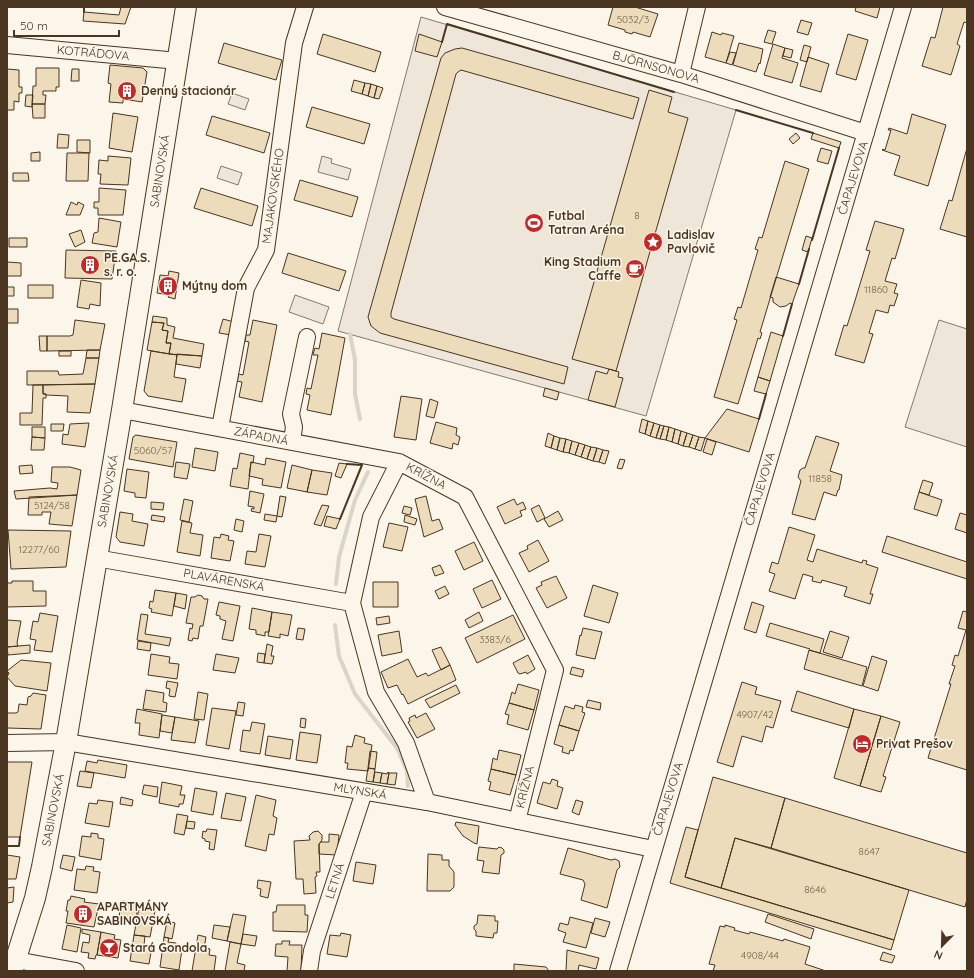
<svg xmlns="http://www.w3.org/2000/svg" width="974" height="978" font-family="Quicksand,sans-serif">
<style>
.green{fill:#ede6d9;stroke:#887966}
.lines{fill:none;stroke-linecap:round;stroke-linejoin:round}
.stream{stroke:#dcd4c6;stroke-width:4}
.building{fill:#ecdcbc;stroke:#4a3520}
.minor-casing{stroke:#4a3520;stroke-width:18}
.major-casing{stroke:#4a3520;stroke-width:22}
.minor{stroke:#fbf6e9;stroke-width:16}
.major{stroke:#fbf6e9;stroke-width:20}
.wall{stroke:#4a3520;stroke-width:2}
.labels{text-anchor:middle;stroke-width:3;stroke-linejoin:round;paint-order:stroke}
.number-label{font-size:10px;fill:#725f47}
.street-label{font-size:12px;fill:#4a3520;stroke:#fbf6e9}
.poi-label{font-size:12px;font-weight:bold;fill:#4a3520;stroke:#fbf6e9;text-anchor:start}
</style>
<rect width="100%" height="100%" fill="#fbf6e9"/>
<path class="green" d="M421,17L736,110L646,416L338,331Z
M232,93L249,99L245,110L228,104Z
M322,156L332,159L331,163L351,169L348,180L318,172Z
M221,166L242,173L238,185L217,178Z
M295,295L329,307L323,324L289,312Z
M939,320L967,329V447L905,427Z"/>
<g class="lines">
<path class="stream" d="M350,334L355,360V394L360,419
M336,584L339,557L355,500L368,472
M335,625L339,656L355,694L397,748L407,771L408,786"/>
</g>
<path class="building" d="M121,7H131L125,24L83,21L84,12L119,15Z
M613,7H635L658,14L650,37L633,32L632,34L625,32V30L608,25Z
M856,7H880L877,18L855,11Z
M943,7H967V23L964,22L957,44L960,46L951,75L922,66L931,37L935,38Z
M801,20L812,23L808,35L797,32Z
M768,30L776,32L772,44L764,42Z
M712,32L721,35L722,33L734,36L726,63L705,57Z
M323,34L381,52L375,72L317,54Z
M419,34L442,42L437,57L415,51Z
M848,34L868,40L856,80L836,74Z
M224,43L282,60L276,80L218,63Z
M739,43L763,49L760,64L759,63L756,72L733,65Z
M773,44L785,48L782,58L798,63L792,83L764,75Z
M804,45L811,47L807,62L800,60Z
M462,48L639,98L633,119L461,70L458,72L456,74L391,313V317L394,319L568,367L564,384L380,333L371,326L368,317L441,58L445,53L455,49Z
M785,48L793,50L791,58L783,56Z
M730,52L736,53L732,65L726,63Z
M808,57L829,64L821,92L800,86Z
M110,65L143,68L147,72L142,102L123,99V103L109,102L111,84L108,83Z
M36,68H59V87H56V91H43V95H46L45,104H32L33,86H36Z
M7,69L19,70V87H22V93H19V102L14,101V110H7Z
M72,69H79V81H71Z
M354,80L365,83L362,94L351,91Z
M365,83L371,84L368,96L362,94Z
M371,84L377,86L374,98L368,96Z
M377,86L383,88L379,99L374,98Z
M649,90L672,97L668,112L688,118L616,371L572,359Z
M26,95H33L32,107L25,106Z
M32,104H45V118H33Z
M312,107L370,124L364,144L306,127Z
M113,113L138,117L132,152L109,148Z
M912,114L946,125L928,186L894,175L900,156L882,150L883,149L885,150L891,130H888L889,128L907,134Z
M212,116L270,133L264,153L206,135Z
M796,133L800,138L793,144L789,139Z
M813,133L841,142L839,148L811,139Z
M58,134L69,135L68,148H57Z
M77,140H90V153L77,152Z
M821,148L832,151L828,164L817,161Z
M967,148V237L940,229L949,200L952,201Z
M40,152V161H31V153Z
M67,153H89L88,181H66Z
M108,156L131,158L128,185L100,184L101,174H98L99,160L108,161Z
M785,161L809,169L760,332L762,333L760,339L758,338L738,404L714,397L737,320L734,319L738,307L741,308L758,250L755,249L759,237L762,238Z
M13,173H28L29,181H13Z
M300,180L358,197L352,217L294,200Z
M99,188L126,190L123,215H98V208H94V202H99Z
M201,188L258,206L252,226L194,208Z
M71,202L77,205L78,202L84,205L80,215H66Z
M99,218L121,222L117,247L92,243L94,233L98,232Z
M875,221L904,229L895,259L892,258L885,281L897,284L894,293L898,294L894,306L890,305L888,313L876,310L869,333L873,334L864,363L835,355L844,325L847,326L854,304L870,251L866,250Z
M81,230L85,242L75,247L69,234Z
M806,236L812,238L808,252L802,250Z
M9,238H27V247H9Z
M66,250L116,251L112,279L65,278Z
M288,253L346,271L339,291L282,273Z
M7,262L21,263V276H7Z
M169,271L179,273L175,299L168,297L169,295L157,293L160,275L168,276Z
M776,277L799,284L792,304L790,303L786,306L780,307L773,302V298L770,297Z
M81,280L101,283L100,306L90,304L89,309L77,307Z
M28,285H53V298H28Z
M7,287H14V296H7Z
M7,309H18V323H7Z
M153,316L167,318V325L175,327L173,338L204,344L202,356L169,354L171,343H166L168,331L162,330L164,323L152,322Z
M223,319L234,322L231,335L219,333Z
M75,320L105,324L100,350L47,351V336H70L73,335Z
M253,320L277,325L262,402L239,397L242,382L237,381L238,378V374L243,375L249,342L245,341L246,335H250Z
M152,322L164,323L162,330L168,331L166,343H171L169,354L147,350Z
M771,332L783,336L770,381L758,377Z
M322,333L345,338L331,415L307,410L310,395L306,394L307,388L311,389L318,355H313L314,351L315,348L319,349Z
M39,336H47V351H40Z
M87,350H100L99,358H86Z
M59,351H71V356H59Z
M151,351L177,355L174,377L186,379L182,402L148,396L144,391Z
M177,354L202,356L200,368L176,364Z
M86,358H99L95,384L27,385V371H58L59,375L83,374Z
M609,369L619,372L618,377L623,378L615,407L588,400L596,371L607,374Z
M758,377L770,381L766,394L754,391Z
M95,384L90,413L67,412L68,396L46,395V394H43V385Z
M33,385H43V394H46V398H43L42,425H20V413H32Z
M545,388L559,392L557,400L543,396Z
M401,396L422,399L416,440L394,437Z
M430,399L438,402L434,418L426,416Z
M727,409L759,419L749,452L705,438Z
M642,419L648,421L645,434L639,432Z
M648,421L654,423L650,436L645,434Z
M436,422L457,428L456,435L460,437L458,445L453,443L452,449L430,443Z
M89,423L85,447L62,444L63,434L68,435L70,424Z
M654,423L660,425L656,438L650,436Z
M51,424H64L63,431H51Z
M660,425L664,426L660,439L656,438Z
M664,426L669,427L666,440L660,439Z
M32,427H45V438L32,437Z
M669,427L675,429L672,442L666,440Z
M675,429L681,431L678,444L672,442Z
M681,431L687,433L683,446L678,444Z
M548,433L554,436L551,448L545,446Z
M687,433L693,435L689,447L683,446Z
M136,435L177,442L173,467L129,459L133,437Z
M693,435L699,437L695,449L689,447Z
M554,436L560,438L557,450L551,448Z
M816,436L839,443L830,471L842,475L839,490H838L836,496L824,492L815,520L792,514L801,481L798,477L800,470L803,468H805Z
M32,437L45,438L44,450H31Z
M699,437L705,438L701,451L695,449Z
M560,438L566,439L563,452L557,450Z
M566,439L572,441L569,453L563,452Z
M707,439L716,442L712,455L703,452Z
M572,441L579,443L575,455L569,453Z
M579,443L585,445L581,457L575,455Z
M585,445L591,447L587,459L581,457Z
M591,447L597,448L593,461L587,459Z
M195,448L218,452L215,471L192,467Z
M597,448L603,450L599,462L593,461Z
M603,450L609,451L605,464L599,462Z
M240,453L254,456L253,463L251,462L248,489L230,486L233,468L237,469Z
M266,458L286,462L281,488L262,485L263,479L249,476L251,462L265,465Z
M620,459L625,460L622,469L617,468Z
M176,462L190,464L187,479L174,477Z
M339,463L347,464L341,478L335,476Z
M32,465L33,473L20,474L19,466Z
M292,465L312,470L307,492L287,488Z
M52,467H70L81,470L77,495L16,499L14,491L50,488L57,489L58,483L51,482Z
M127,469L149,472L146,498L135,497V493L124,491Z
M312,470L332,473L327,495L307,492Z
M923,480L933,483L929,495L919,492Z
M250,491L264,494L260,513L251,511L252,508L254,509V507L248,506Z
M919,492L942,500L937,516L914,509Z
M77,495L72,526L49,524L51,512H42V515H28L29,497Z
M280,496L286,497L282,517L277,516Z
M426,496L432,521L439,519L443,529L424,537L415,499Z
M184,499L193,501L189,522L180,520Z
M514,499L517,505L523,502L526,509L520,511L522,516L505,524L497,507Z
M151,502L164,503L163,510L151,509Z
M322,505L329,506L321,526L314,524Z
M539,505L545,518L537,522L531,509Z
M404,506L412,508L410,515L402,513Z
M558,511L563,520L549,527L544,519Z
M120,512L133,514L132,521L148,524L144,546L120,542L116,537Z
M960,513L967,515V533L955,529Z
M265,514L277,516L276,522L264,520Z
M152,515L165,517L164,522L151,520Z
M405,515L417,519L415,525L404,522Z
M327,516L340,519L336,529L324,526Z
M236,519L244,521L242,532L234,530Z
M182,521L192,523L190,533L203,535L200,556L177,552Z
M389,523L408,527L402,551L383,547Z
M789,527L815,535L807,560L813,562L817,549L862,563L863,560L867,561L866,564L878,568L870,594H873L870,604L844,596L847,587L822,580L821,583L812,581L813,577L803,574L795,599L769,591L775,574L769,572L772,562L778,564Z
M8,530L71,531L66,567L11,569Z
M221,534L229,536L228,540L234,541L230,561L211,558L214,537L220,538Z
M259,534L271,536L265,567L245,564L247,551L256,552Z
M887,536L967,562V579L882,552Z
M538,540L549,561L529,572L519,553L528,549L527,546Z
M474,542L483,561L464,570L455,551Z
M440,565L444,573L435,576L432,568Z
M556,576L567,598L547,608L536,588L542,585L541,582Z
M492,580L501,599L482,608L473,589Z
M12,581H33V591H46V606L7,607V583H12Z
M373,582H398V607H373Z
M593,585L618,593L609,623L584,616Z
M445,586L449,594L439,599L435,591Z
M155,590L176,593L172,616L151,612L152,609L149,608L150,601L153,602Z
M176,593L187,595L185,609L174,606Z
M198,595L202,596L204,599H208L203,626H200L198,639L193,638L192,641L188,640L190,628L192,629L193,624L186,623L191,597H195Z
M219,602L240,606L233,641L222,639L226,621L220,619V616L216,615Z
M752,602L764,606L756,633L744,629Z
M252,608L272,612L269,632H265V636L256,634V630L249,629Z
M963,611L967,612V770L928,758L951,684H949L955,666L952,665L955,655L958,656L966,630L958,628Z
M272,612L292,615L288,636L280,634V638L268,636Z
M479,612L483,621L469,628L465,620Z
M40,613L58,616L52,652L34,650L36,640L30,639L33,621L38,622Z
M141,614L148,615L145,634L171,638L169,646L137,640Z
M513,615L525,639L477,663L465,638Z
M389,616L390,623L377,625L376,618Z
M7,620L21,621L17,643L18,646L7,647V655Z
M770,623L824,639L820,653L809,650L810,649L766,636Z
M298,628L305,629L303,640L296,639Z
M583,628L602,632L595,659L576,655L580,635L581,636Z
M399,631L402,652L382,656L378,635Z
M830,631L849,637L842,658L823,652Z
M138,641L151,643L150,651L137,649Z
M267,644L273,646L271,656H274L272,664L264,663Z
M30,645V653L8,655L7,647Z
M441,647L450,665L441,670L432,650Z
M809,650L867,667L862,686L804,669Z
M258,653L265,654L264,663L257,662Z
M151,654L170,657L169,663L179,664L177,679L148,675Z
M216,654L239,658L235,673L213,670Z
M528,655L535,669L527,674L526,672L520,674L518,673L513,663Z
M872,656L887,661L878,691L863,686Z
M408,659L417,677L426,673L428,676L450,665L456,680L408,704L403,694L402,695L397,685L388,688L381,672Z
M21,660L51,663L47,691L15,686L7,677L9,673L7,671Z
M572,667L584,670L582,677L570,674Z
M167,681L178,683L175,697L169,696L170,689L166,688Z
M742,682L757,687L755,694L781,701L773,728L766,726L762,742L742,736L733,767L717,762Z
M518,684L539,690L534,710L509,703L512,692L515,694Z
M456,685L460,693L430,708L425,700Z
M146,690L164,693L163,702L167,703L166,712L143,709Z
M797,691L854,709L849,728L791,711Z
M198,692L208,694L204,720L194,719Z
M33,693L46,695L41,729L7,728V713H16L18,712L19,704L27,705L28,697L31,696Z
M588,700L601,703L600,710L586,707Z
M238,702L245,703L243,716L236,715Z
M509,703L534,710L528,730L507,724L509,715L505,714Z
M575,705L583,707L582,712L585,713L579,731L559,725L565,706L574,709Z
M212,708L236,711L229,749L206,745Z
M137,709L162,714L159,738L139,735L140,723H135Z
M854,709L881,716L860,786L834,778Z
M426,713L435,729L417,738L408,722L410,721L409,718L415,715L416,718Z
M162,715L175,717L172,733L160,731Z
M881,716L900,722L883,776L886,777L881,792L860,786Z
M175,717L199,721L195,743L171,740Z
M301,718L306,719L305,728L300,727Z
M252,722L265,724L260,754L240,751L243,730L250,731Z
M559,725L579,731L573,751L570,750L569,754L562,752L563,747L554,744Z
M300,732L321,735L317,763L296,760Z
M355,735L365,738L364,743L372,745L368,771L347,769L348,763H345L347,746L352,747Z
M268,736L293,740L290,759L265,755Z
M499,750L521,755L516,775L491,769L493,758L497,760Z
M370,751L377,752L375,769L368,768Z
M98,760L127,765L125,778L85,771L87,761L97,763Z
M7,762H32L20,837H7Z
M368,768L375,769L373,782L366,781Z
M491,769L516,775L510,795L489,790L491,782L488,781Z
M80,771L94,773L91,788L77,786Z
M375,772L382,773L380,783L373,782Z
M388,772L389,773L387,784L380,783L382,773L387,774Z
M389,773H397L395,785L387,784Z
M713,777L785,798L771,848L735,838L721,888L685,877Z
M552,779L558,781L557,786L563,788L557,809L537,803L543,782L550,784Z
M162,782L182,786L180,795H185L183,804H179V807L159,803Z
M144,785L158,787L157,797L142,794Z
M195,788L217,792L213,815L191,811Z
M226,793L246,797L241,821L221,818Z
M256,795L276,800L273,816L277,818L274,835L269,834L266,851L245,846Z
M121,797L133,800L132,806L120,804Z
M785,798L967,853V899L965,907L771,848Z
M98,800L113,802L109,827L85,823L89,803L97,804Z
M576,800L583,802L579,815L572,812Z
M177,814L188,816L184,835L174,833Z
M187,821L195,822L194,829L186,828Z
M456,822L479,826L477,844L474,843L463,836L455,825Z
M686,827L698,830L685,877L894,940L891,950L670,883Z
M207,829L217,830L214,850L209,849L210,842L205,841V839L202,838L203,831L206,832Z
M318,831L322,835V840L319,844L320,872H316L317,876L315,877L316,893L304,894L303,879H296L294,841L310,840L309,836L313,832Z
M91,833L98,834V838L104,839L101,860L79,856L82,836L91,837Z
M329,834L339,835L337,855L319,854V844L321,842H329Z
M735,838L909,890L894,940L721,888Z
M479,847L497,849L499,847L502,848L504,850V853L501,855L499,874L482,872L484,861L477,860Z
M568,848L611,860L615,859L619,861L620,867L617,870L607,908L581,900L585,884L583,880L560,874Z
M428,854L442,855V860H449V866L454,872V887L450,891H427Z
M7,855L20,857L16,879H7Z
M63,855L75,857L72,871L60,868Z
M356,862L376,865L373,884L353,881Z
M86,866L94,867L93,871L100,872L97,893L74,890L77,869L85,870Z
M258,880L271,882L268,898L260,896L261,889L257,888Z
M14,887L13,902L7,903V888Z
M71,896L85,899L84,902L99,904L94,927L66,923L68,911H66L68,900H70Z
M122,901L138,903L136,919L119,916Z
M277,905H305V915H308L307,932L273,931V912H276Z
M139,908L155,911L150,937L134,935Z
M233,914L246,916L241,944L227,941Z
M768,914L814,929L811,939L765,922Z
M478,915L495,916V921H498L497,933H494L493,938L476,936V931L474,929V926L477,924Z
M570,917L593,923L586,948L563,942L566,933L558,930L560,923L568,925Z
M595,918L610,922L605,937L591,933Z
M167,921L175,923L172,939L164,937Z
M67,925L81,928L77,952L62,949Z
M214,925L230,927L227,941L212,938Z
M725,925L735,928L734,930L749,934L750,932L783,941L784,939L810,947L805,964L826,971H713L715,965L709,964L720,926L725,927Z
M82,929L101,932L97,955H96L95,959L88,958L89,953L81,952L83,942L89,943L90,935L82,933Z
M101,932L115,935L114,939L121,940L118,958L97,955Z
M341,933L351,935L347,957L327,954L330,935L340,936Z
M243,934L257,936L255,946L241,944Z
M134,935L145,936L144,945L152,946L149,964L130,961Z
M198,935L206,937L204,948L210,949L209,955L216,956L214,971H192Z
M164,937L169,938L168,942L176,943L175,948L163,946Z
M282,941H290L289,945H302L301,971H287L288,957L275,956L276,944H282Z
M230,942L241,944L237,963L245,965L244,971H225Z
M163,946L182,949L179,970L160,967Z
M567,950L599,958L596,969L579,965L578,971H566Z
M883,952L895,956L892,963L880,960Z
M514,964L546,967L549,971H514Z"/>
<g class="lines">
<defs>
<path id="minor" d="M445,7L681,74L866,133
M7,45L178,61
M681,74L697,7
M122,410L399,462L465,497L555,670L517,821
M220,428L246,288L266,250L294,43L305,7
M292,442L294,427L291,414L307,337
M399,462L371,517L352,603L376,692L406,743L427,802
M96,558L352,603
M7,743L66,742L427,802L653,849
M16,960L76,971
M309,971L312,951L364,792
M618,971L903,7"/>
<path id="major" d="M12,971L35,898L42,867L66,742L122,410L186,7"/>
</defs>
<use href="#minor" class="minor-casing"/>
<use href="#major" class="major-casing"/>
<use href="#minor" class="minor"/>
<use href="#major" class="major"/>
<path class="wall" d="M84,12V7
M442,42L447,24L674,92
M736,110L813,133
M812,240L839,148
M799,284L809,249
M783,336L792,304
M759,419L766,394
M340,519L362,465L347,464
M7,846H19L20,837"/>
</g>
<defs>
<symbol id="building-disc" viewBox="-11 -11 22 22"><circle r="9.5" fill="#c62828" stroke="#fbf6e9"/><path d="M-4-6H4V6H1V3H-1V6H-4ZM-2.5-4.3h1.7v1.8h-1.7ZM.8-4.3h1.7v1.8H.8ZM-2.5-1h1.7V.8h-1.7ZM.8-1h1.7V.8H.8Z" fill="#fff"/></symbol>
<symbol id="stadium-disc" viewBox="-11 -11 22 22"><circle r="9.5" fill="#c62828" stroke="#fbf6e9"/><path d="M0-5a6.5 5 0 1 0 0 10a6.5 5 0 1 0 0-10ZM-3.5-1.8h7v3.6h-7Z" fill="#fff"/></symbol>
<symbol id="sight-disc" viewBox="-11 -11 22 22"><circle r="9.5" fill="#c62828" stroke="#fbf6e9"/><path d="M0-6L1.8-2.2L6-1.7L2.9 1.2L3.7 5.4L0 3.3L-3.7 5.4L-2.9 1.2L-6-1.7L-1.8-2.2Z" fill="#fff"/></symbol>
<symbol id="cafe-disc" viewBox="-11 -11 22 22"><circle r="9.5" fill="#c62828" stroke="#fbf6e9"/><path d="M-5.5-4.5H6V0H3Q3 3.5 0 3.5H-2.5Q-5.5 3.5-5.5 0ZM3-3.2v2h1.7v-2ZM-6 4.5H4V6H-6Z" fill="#fff"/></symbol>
<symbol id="hotel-disc" viewBox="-11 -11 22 22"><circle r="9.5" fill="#c62828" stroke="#fbf6e9"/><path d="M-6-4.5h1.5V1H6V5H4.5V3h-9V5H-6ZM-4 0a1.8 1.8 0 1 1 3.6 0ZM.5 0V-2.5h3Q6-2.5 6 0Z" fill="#fff"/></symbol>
<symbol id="bar-disc" viewBox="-11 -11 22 22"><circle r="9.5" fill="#c62828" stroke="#fbf6e9"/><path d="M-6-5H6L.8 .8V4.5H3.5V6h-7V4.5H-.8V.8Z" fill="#fff"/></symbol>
</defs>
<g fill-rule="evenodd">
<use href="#building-disc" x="116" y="80" width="22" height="22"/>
<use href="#stadium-disc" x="523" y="212" width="22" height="22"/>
<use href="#sight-disc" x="642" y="231" width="22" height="22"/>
<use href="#building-disc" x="79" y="254" width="22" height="22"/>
<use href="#cafe-disc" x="624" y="258" width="22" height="22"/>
<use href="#building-disc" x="157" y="275" width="22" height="22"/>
<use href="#hotel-disc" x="851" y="733" width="22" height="22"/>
<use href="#building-disc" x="72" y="903" width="22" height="22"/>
<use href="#bar-disc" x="98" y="937" width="22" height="22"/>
</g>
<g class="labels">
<g class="number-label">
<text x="633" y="23">5032/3</text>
<text x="637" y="219">8</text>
<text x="876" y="293">11860</text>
<text x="153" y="454">5060/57</text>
<text x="820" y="482">11858</text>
<text x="52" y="509">5124/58</text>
<text x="39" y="553">12277/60</text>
<text x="495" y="643">3383/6</text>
<text x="755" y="718">4907/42</text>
<text x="869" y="855">8647</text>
<text x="815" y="893">8646</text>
<text x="760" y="959">4908/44</text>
</g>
<g class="street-label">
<text transform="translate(93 53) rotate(5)" y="4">KOTRÁDOVA</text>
<text transform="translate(656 67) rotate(16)" y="4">BJÖRNSONOVA</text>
<text transform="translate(160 171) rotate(-81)" y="4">SABINOVSKÁ</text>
<text transform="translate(853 178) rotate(-73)" y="4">ČAPAJEVOVA</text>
<text transform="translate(273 196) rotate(-82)" y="4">MAJAKOVSKÉHO</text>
<text transform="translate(261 436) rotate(11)" y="4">ZÁPADNÁ</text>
<text transform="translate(426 476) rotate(28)" y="4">KRÍŽNA</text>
<text transform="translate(760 489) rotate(-73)" y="4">ČAPAJEVOVA</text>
<text transform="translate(108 491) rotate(-80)" y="4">SABINOVSKÁ</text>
<text transform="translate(224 580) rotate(10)" y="4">PLAVÁRENSKÁ</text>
<text transform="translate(525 787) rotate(-76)" y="4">KRÍŽNA</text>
<text transform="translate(360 791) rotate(9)" y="4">MLYNSKÁ</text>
<text transform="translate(668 799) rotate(-73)" y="4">ČAPAJEVOVA</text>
<text transform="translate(53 810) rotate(-79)" y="4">SABINOVSKÁ</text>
<text transform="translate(335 881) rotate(-72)" y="4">LETNÁ</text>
</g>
<g class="poi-label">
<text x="141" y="95">Denný stacionár</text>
<text x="548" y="220">Futbal<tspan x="548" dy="14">Tatran Aréna</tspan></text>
<text x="667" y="239">Ladislav<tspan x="667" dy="14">Pavlovič</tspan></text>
<text x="104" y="262">PE.GA.S.<tspan x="104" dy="14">s. r. o.</tspan></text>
<text x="621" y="266" text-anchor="end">King Stadium<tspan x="621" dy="14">Caffe</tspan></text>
<text x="182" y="290">Mýtny dom</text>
<text x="876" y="748">Privat Prešov</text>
<text x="97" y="911">APARTMÁNY<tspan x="97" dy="14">SABINOVSKÁ</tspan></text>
<text x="123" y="952">Stará Gondola</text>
</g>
</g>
<rect width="974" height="978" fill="none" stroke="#4a3520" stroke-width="16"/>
<g transform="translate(942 946) rotate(203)" stroke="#fbf6e9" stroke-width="3" paint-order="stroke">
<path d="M0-3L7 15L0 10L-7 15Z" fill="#4a3520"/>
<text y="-6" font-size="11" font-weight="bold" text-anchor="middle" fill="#4a3520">N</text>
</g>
<path d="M14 30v6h105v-6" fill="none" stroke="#4a3520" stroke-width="2"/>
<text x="20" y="30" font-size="12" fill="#4a3520" stroke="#fbf6e9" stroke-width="3" paint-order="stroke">50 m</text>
</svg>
